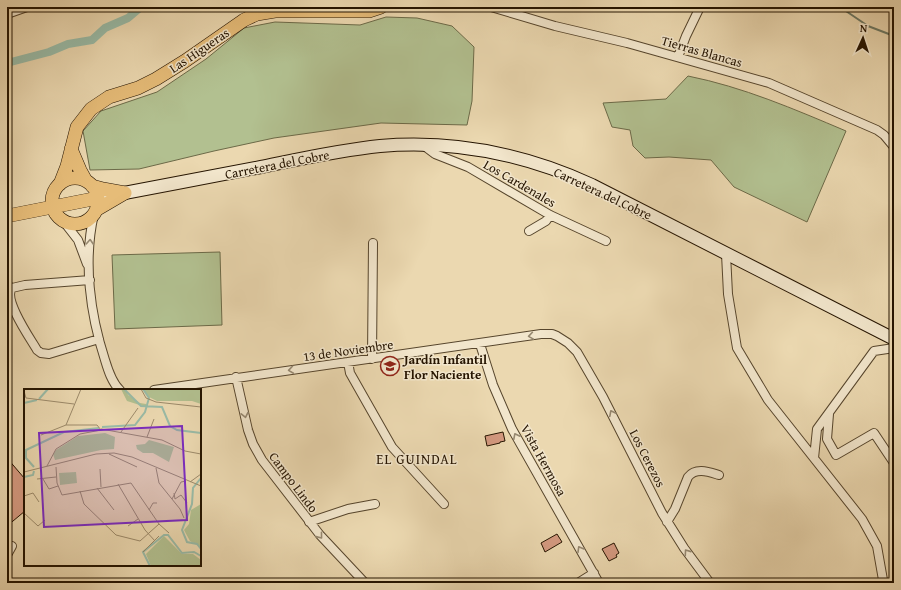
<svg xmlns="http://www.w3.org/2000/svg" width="901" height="590" font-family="'Gentium Book Plus',serif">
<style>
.green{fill:#b2c090;stroke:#6c6a48}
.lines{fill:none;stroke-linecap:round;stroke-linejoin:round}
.stream{stroke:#6b7864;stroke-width:2}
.canal{stroke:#99bba7;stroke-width:8}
.building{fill:#d59a81;stroke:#251400}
.minor-casing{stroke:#56452c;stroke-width:10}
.secondary-casing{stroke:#251400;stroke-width:14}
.primary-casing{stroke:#251400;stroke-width:14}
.minor{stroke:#f2e6cc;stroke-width:8}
.secondary{stroke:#f2e6cc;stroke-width:12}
.primary{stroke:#e6bc78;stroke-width:13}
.oneway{stroke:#968870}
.labels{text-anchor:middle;stroke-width:3;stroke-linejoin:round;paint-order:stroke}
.street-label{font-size:13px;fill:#251400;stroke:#f2e6cc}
.poi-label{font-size:13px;font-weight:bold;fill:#251400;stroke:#f2e6cc;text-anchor:start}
.neighbourhood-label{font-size:14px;letter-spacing:1px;fill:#251400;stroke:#f2e6cc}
.inset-river{fill:none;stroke:#99bba7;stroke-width:2}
.inset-road{fill:none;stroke:#9c8a6a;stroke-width:1}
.view{fill:#7b2cbf;fill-opacity:0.15;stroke:#7b2cbf;stroke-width:2}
.inset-edge{fill:none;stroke:#251400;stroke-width:2}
</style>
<rect width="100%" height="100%" fill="#ebd8b0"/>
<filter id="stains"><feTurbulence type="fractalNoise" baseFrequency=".005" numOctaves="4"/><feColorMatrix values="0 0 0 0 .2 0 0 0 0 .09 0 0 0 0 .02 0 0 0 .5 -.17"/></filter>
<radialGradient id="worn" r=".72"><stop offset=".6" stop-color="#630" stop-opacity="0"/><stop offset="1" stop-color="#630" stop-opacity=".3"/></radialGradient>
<path class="green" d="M386,17L417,18L452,26L474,47L472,101L467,125L381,123L274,138L214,151L139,169L90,170L83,131L101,111L157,92L206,59L244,28L275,22L360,25Z
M688,76C743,87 794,109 846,131L807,222L734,187L711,160L669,157L645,158L633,146L630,130L612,127L603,103L666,99Z
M220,252L222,325L115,329L112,255Z"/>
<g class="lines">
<path class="stream" d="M840,7L868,26L894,36"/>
<path class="canal" d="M7,63L49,52L68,44L92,40L105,28L128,18L141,7"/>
</g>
<path class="building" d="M503,432L505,441L500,442V443L487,446L485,436Z
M7,458L25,479V511L7,526Z
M557,534L562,542L545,552L541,543Z
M614,543L619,553L616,555L617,557L609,561L602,549Z"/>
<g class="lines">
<defs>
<path id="minor" d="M491,7L555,26L627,43L769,83L877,130L884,135L894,147
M10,13L27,7
M678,57L686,36L700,7
M423,145L435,154L468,167L550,215L606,241
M94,214C83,261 90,314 105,360C108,370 112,383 120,390
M64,222L78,240L87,264
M529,231L546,221L550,215
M726,254L728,294L737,348L768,400L862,519L877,546L883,580
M8,286L12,288L25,285L90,280
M12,288C3,300 30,338 37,350L41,353L49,354L99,339
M480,344L493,385L512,429L599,583
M372,359L373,243
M348,362L350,373L392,447L444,504
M236,377L248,430L253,444L262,460L320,535L365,583
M154,390L541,334H552L557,336L568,343L577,352L603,397L662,513L684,548L710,583
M829,414L827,439L836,455L874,433L894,463
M814,458L817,429L874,351L894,348
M309,522L348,509L375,504
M667,522L675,509L688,477C696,467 709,472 719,475
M7,555L12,546
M578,583L594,573"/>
<path id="secondary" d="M98,198C152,188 207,177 261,167C300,159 340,150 380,146C453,140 525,154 592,185L894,339"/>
<path id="primary" d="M71,149L80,170L86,181
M52 201a23 23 0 1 1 46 0a23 23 0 1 1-46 0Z
M60,184L67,166L77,127L91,109L109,97L138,88L156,79L185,61L244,20L257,14L275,11H369L381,7
M92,186L103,189L125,193
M96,210L125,193
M7,216L98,198"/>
</defs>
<use href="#minor" class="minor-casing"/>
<use href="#secondary" class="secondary-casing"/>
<use href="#primary" class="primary-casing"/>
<use href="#minor" class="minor"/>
<use href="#secondary" class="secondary"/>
<use href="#primary" class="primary"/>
</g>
<defs><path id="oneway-chevron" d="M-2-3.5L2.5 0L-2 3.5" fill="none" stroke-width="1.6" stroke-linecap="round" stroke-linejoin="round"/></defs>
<g class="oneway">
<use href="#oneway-chevron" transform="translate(90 242) rotate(-87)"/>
<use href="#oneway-chevron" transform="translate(531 336) rotate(171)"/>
<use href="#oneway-chevron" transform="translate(291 370) rotate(172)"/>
<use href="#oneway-chevron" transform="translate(612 413) rotate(-117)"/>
<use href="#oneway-chevron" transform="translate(245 415) rotate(78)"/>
<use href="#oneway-chevron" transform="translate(516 436) rotate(-117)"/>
<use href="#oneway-chevron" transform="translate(320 536) rotate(51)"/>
<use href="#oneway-chevron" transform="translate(580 549) rotate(-120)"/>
<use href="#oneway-chevron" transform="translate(687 552) rotate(-125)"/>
</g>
<defs>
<symbol id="school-ring" viewBox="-11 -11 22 22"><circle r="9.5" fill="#f2e6cc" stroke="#8f2418" stroke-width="1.5"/><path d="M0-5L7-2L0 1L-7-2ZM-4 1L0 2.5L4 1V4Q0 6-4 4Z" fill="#8f2418"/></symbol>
</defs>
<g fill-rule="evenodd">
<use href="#school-ring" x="379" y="355" width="22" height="22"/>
</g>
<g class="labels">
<g class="street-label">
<text transform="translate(199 50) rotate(-34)" y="5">Las Higueras</text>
<text transform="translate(702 51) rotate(16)" y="5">Tierras Blancas</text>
<text transform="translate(277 164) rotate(-11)" y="5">Carretera del Cobre</text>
<text transform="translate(520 183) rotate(30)" y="5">Los Cardenales</text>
<text transform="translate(603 193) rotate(25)" y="5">Carretera del Cobre</text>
<text transform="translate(348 350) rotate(-8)" y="5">13 de Noviembre</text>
<text transform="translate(648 458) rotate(63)" y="5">Los Cerezos</text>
<text transform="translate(544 460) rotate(61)" y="5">Vista Hermosa</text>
<text transform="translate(294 482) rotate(53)" y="5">Campo Lindo</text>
</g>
<g class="poi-label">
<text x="404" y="364">Jardín Infantil<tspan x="404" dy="15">Flor Naciente</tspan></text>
</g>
<g class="neighbourhood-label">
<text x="417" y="464">EL GUINDAL</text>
</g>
</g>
<g transform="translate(24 389)">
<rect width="177" height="177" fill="#ebd8b0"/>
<path d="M97,0H102L104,6L116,14L122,15V18L103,12ZM119,0H177V15L168,12H133L125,8ZM81,44L91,48L90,60L77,61L31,71L29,65L32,61L54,47ZM125,51L150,58L145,73L129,64H119L113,60L112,56L121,55ZM52,83L53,94L36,96L35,84ZM177,115V158L166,152L160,141L165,135L167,121ZM140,147L158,165H169L177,171V177H127L122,165Z" fill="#b2c090"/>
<path class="inset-river" d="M100,0L117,17L138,18L146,37L153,41L177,44M132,0H164M15,10L24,0M0,14L13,11M78,38L111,36L121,23L125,9L119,0M10,78L2,69V61L40,43L75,39M0,88L9,86L10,82M177,89L169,99L168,115L158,141L163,153L173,155L177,160M126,177L119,163L140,146H144L158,164L170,163L177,167"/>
<path class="inset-road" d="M117,0L122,9L132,13L177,18M0,2L2,9L50,15M77,40L138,51L161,62L177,65M97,43L114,19M17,46L42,36M123,48L130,30M85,65L113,78M23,77L32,60L56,45L77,41L73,36H42L57,0M32,78L33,94L38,106L107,94L135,135L145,144M132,79L135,94L156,120L160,129M76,80L77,98M0,83L72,65L90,64L108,68L177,97M13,90L32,88M19,90L25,100L34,97M166,93L177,85M94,95L121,141L131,152M73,99L90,121M56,102L60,115L92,146L116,152L135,135M150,104L151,110L157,106L163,114M0,107L9,104L15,113M148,110L157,93L162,92M125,121L129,114H133M0,124L14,137L21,131M104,137L114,130M119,163L135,147"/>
<path class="view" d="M158,37L163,131L20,138L15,44Z"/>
<rect width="177" height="177" class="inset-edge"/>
</g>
<rect width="901" height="590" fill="none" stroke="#ebd8b0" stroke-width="24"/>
<rect x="8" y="8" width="885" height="574" fill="none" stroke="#251400" stroke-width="2"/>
<rect x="12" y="12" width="877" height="566" fill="none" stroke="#251400"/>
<g transform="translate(863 38) rotate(3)" stroke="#f2e6cc" stroke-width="3" paint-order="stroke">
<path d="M0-3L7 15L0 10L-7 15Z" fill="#251400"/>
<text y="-6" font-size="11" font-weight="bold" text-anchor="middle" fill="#251400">N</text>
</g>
<rect width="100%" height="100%" filter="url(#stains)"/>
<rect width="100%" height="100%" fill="url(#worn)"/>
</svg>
